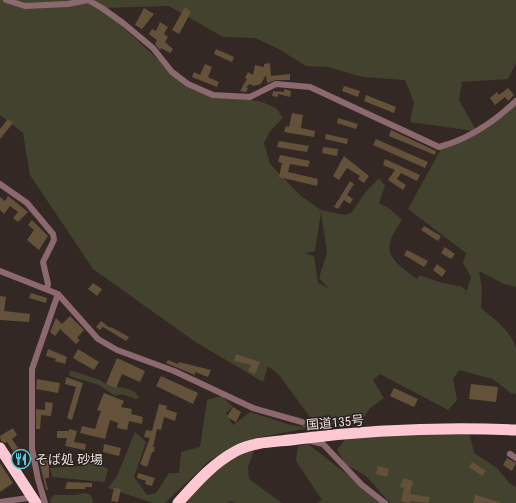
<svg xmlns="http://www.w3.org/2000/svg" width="516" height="503" font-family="'Roboto Condensed','Noto Sans JP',sans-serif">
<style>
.green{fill:#43422f;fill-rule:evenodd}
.building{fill:#645139}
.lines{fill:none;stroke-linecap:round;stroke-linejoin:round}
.street-tunnel{stroke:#4f4440;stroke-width:6;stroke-dasharray:6 3;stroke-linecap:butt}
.street{stroke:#8c686f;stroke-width:6}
.highway{stroke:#fdc8d2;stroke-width:11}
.labels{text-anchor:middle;stroke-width:3;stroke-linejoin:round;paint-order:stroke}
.street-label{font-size:13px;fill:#e8e0de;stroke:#291e1b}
.poi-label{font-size:13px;fill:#e8e0de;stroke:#291e1b;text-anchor:start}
</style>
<rect width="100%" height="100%" fill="#342824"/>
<path class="green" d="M0,0H516V63L508,79L462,82L459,100L476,130L516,102V287L504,284L479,271L482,288L481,308C494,319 511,331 516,348C516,359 516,382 516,394L511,393L493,379L459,370L453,379L457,400L448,410L380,374L373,380L384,398L370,408L361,421L330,425L312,420L279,375L268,366L263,382L194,341L93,269L30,175L23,133L0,115ZM169,6L223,37L255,38L277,48L306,66L328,67L363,77L405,80L414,103L410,122L474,131L442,147L408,209L466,253L463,263L471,277L465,297L466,290L460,286L442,283L419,275L417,279C390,259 379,252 402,220L389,208L379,203L385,186L379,178L365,193L352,212L345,215L321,210L301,196L270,164L264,143L270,131L283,118L276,108L262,102L203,91L172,72L102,8ZM321,212L327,253L319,278L328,288L318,283L314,256L305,253L315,251Z
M70,370L100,380L106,384L128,389L135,392L139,397L136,399L122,394L115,396L99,385L69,376Z
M222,396L233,407L226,413L233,425L250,412L291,425L308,428L252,439L210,460L165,503H153L108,488L117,476L135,432L146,442L134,477L147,495L156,493L169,473H179L181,452L200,447L207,400Z
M445,423L469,431L474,453L497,468L510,484L516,487V503H390L366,476L345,464L337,450L345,440L403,428Z
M308,444L384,503H317L322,500L296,461L298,446Z
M247,447L255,448L248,467L249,479L282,503H235L231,501L227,503H179L205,473Z
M100,451L101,465L108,469L105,482L52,477L50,468L82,466L83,454Z
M83,493L89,494L93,499L92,503H51L50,500L54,495H76Z"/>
<path class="building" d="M185,7L191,12L179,34L172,30Z
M144,8L154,14L142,29L135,25Z
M160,22L168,27L164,34L168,37L165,42L173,49L170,53L161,48L160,50L155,44L157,40L149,34L152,29L156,31Z
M216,49L234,57L232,62L214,54Z
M270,63L271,76L290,74V80H276L267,83L266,75L261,84L253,86L250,84L246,87L248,88L246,92L240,91L247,79L245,78L248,72L253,75L255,65L264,67V64Z
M205,64L212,67L208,77L219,82L217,87L192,77L194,72L200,75Z
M344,86L360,91L358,97L342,91Z
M508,88L514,95L508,101L505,97L495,105L490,98L497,92L499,95Z
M284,89L291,91L290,97L278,94V97L272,96L273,91L284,92Z
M366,95L396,107L394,113L364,101Z
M292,113L303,115L301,128L315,131L314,137L284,132L286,126L289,127Z
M338,118L358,124L356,129L337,123Z
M8,119L13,123L0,139V129Z
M391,130L436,151L435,155L389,136Z
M326,134L348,139L347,144L325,139Z
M376,139L428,162L425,168L373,145Z
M279,141L309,146L307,152L277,147Z
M323,147L338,149L337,156L322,153Z
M280,155L310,161L308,167L290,164L288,172L318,179L317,186L279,177L282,163L278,162Z
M344,156L369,176L364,183L358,179L360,176L347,168L339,180L333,176Z
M385,159L420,175L417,181L401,173L397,179L406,185L403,190L388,180L395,170L383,165Z
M350,181L354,184L347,195L353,199L350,204L344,200L338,209L334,207Z
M8,196L28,212L18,222L13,218L18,212L10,206L4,214L0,210V197L5,201Z
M32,220L48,236L39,250L27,240L34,230L28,225Z
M424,226L441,236L438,241L421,230Z
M445,247L455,254L451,259L441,253Z
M407,250L428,261L424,267L404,255Z
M437,264L446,271L442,277L433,270Z
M93,283L102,289L97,296L88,289Z
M31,293L47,298L46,303L29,298Z
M0,296L6,297L4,311L30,314L29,322L0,320Z
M70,316L84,330L77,338L80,340L76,344L60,329L55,336L50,332L56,318L62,324Z
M101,321L110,328L111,327L129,337L126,341L103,327L100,330L96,327Z
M48,349L67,357L65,364L55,361L56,359L46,356Z
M78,349L99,362L94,370L73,358Z
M236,354L260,362L255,374L248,371L251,365L234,361Z
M117,358L145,371L140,382L122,374L116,388L106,384Z
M168,360L178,364L179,362L211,370L208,377L195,372V375L166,363Z
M161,376L198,393L193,404L156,386Z
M66,377L83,383L72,420L67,418L76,387L65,384Z
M37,379L60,383L58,393L36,389Z
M471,384L498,387L496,402L469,399Z
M394,388L418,399L414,407L390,396Z
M104,393L124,401L121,407L132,409L131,414L143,417L142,424L129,421L127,430L117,428L118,423L110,420L105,439L80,433L82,426L95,429L101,411L97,410Z
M45,402L53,403L51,416L41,415L40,429H36V409L45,410Z
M159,404L167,406L166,409L177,413L175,421L164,417L161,430L157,429L153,447H155L154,452H152L147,467L140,464L150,438L144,437L146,430L152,431Z
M233,407L241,412L236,422L227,417Z
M13,428L17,435L12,439L18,448L13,451L7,442L5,443L1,441L0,436Z
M69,429L77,431L74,442L86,444L85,450L65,446L67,438H57V431H69Z
M104,444L121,448L119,456L103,452Z
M28,453V466L22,467L15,456Z
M38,456H62L63,464L49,465V478H45L48,490H46Z
M507,458L516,463L512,471L503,465Z
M472,462L486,471L482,476L469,467Z
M0,463L13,483L0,492Z
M378,466L389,469L387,477L376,474Z
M138,473L155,478L152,486L145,484L146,481L137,478Z
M403,478L413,481L410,494L430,497L428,503L412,501L409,503L401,501L404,488L400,487Z
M67,482L92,483V487H85V489H65Z
M114,488L121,489L118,502L111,501Z
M475,495L500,502V503H473Z"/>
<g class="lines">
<path class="street-tunnel" d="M302,422L316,437"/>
<path class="street" d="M6,0L25,6L68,4L88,0L102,8L123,23L153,48L172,72L188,84L213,95L250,97L276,84L310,87L439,147C469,139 494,122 516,101
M0,184L27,203L53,234L54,240L43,262L48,284L47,289
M0,271L58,294L98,339L117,350L174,371L253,408L302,422
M307,440L323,444L362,485L385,503
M510,454L516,458
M0,502L28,498L31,496
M45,503L38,479L32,449V369L58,294"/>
<path class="highway" d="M0,448L36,503
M178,503C196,483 212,464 236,451C254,441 278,442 298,439C370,430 444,427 516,430"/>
</g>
<defs>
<symbol id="restaurant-ring" viewBox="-11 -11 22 22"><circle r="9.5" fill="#291e1b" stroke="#53cadc" stroke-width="1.5"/><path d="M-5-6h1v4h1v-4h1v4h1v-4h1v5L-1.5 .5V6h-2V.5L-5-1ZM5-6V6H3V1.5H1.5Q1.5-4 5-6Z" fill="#53cadc"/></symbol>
</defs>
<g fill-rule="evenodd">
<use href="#restaurant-ring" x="10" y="448" width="22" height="22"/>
</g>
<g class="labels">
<g class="street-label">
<text transform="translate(335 422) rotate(-5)" y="5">国道135号</text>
</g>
<g class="poi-label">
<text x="35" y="464">そば処 砂場</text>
</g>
</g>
</svg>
